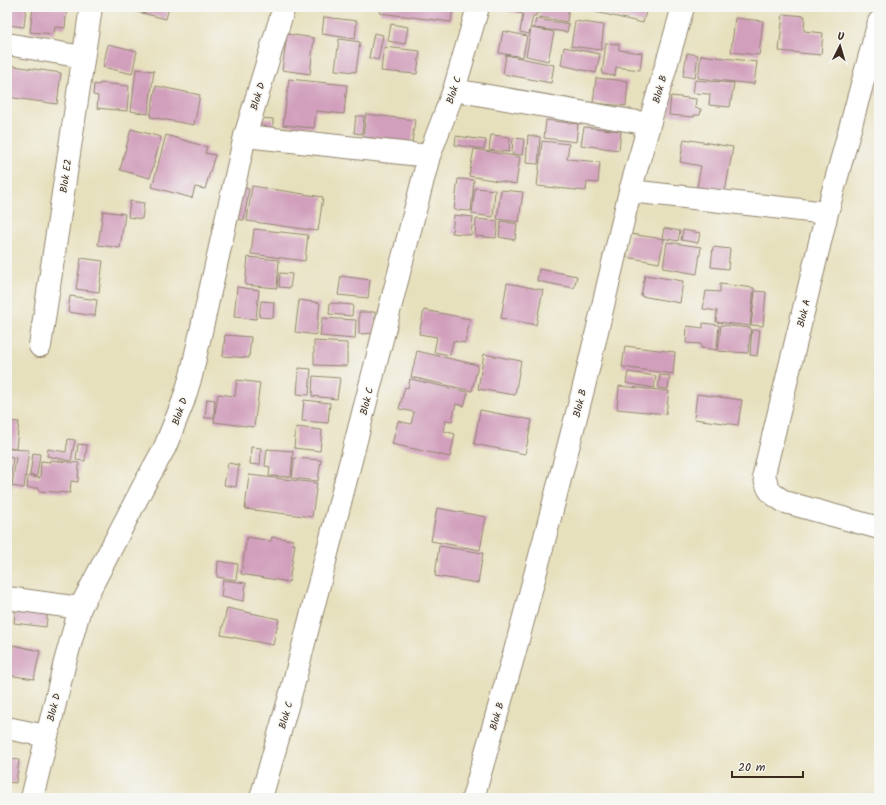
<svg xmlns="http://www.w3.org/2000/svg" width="886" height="805" font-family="Kalam,sans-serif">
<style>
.building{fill:#d19fbc}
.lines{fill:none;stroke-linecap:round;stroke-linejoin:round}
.minor-casing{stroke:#91856e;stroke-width:24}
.minor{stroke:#fff;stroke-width:22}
.labels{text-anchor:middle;stroke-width:3;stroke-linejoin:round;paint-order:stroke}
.street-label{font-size:10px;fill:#3b2a1e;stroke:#f6f6f2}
</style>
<rect width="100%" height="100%" fill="#f6f6f2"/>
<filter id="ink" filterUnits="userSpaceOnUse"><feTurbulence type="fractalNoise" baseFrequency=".025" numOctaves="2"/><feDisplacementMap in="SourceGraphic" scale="8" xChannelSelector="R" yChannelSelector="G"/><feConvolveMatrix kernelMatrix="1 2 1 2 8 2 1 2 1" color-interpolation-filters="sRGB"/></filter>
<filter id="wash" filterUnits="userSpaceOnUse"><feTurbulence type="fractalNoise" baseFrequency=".012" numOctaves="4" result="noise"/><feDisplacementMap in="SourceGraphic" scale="16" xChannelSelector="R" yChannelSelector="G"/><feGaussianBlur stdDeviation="0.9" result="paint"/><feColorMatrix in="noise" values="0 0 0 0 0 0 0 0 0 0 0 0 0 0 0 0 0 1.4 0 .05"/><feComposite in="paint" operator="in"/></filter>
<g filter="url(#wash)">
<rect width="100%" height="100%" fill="#e7e0bd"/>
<g id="blocks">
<path class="building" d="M8,7H26L24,27L7,25Z
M33,7H67L65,28L55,27L54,34L30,32Z
M118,7H169L166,19Z
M381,7H453L451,22L380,13Z
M507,7H538L536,16H533L529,34L520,32L523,14L506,11Z
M541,7H569L567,22L539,17Z
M583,7H647L643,23L583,9Z
M783,14L805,16L804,31L823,33L821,55L779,51Z
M324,17L357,21L355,39L322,34Z
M735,18L763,21L759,55L731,52Z
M536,19L569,24L567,32L534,28Z
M575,21L604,25L601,50L571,46Z
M391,24L408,27L405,44L388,41Z
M531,28L554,32L548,61L526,56Z
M503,31L527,36L523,57L499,53Z
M374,33L383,35L378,60L369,58Z
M287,34L314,38L310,74L282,70Z
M339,39L360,42L356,72L335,70Z
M606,43L619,44V50L642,53L640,70L616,67L615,76L602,74Z
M108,44L137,51L132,74L103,67Z
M384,47L420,51L417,74L381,71Z
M564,47L600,54L596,73L561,65Z
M687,53L698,55L695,78L683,76Z
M506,55L554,65L551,83L503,74Z
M701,55L757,62L754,84L698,78Z
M7,65L61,73L57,104L7,97Z
M136,69L154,71L148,114L131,111Z
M596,78L628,81L626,106L593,103Z
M289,79L347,85L344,114L316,111L314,128L283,125Z
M695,80L734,83L730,107L709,105L710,94L693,93Z
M100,83L129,86L127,111L97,108L98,96L93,95L94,84L99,85Z
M878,84H879V96L876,95Z
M156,86L200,95L194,125L150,117Z
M671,96L696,99L695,108L701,109L700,115H694V117L669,115Z
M366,114L415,120L412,143L363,137Z
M356,116H364L362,134L354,133Z
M261,118L273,119V131L260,130Z
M546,120L578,124L576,142L544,138Z
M584,127L621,131L619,150L581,145Z
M131,129L161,137L150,178L120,170Z
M166,135L207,147L205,153L215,155L205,189L195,187L192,198L152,187Z
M491,135L510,137L509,152L489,150Z
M528,135L540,137L538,164L526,163Z
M456,136L486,140L484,149L455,145Z
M513,138L524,139L522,155L512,154Z
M684,139L733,147L725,192L697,187L701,166L680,162Z
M542,141L569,144L567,159L600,162L598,183L587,182L586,191L537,186Z
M474,149L520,157L516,184L469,176Z
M458,179L474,180L471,211L454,210Z
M252,186L323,197L318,231L247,221Z
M240,188L249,189L244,220L235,219Z
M475,188L495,190L493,217L472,214Z
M501,190L523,192L519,222L497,219Z
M130,201L144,203L142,219L128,217Z
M103,211L125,214L120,248L98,245Z
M454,215L473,217L471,235L452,233Z
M476,219L498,221L496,238L475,236Z
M501,221L517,224L515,240L499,237Z
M664,228L680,231L678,241L662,238Z
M254,229L308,235L305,261L251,254Z
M683,230L700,233L698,243L681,240Z
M630,234L664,239L659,263L626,257Z
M667,242L701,247L697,274L663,268Z
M713,247L730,249L728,269L711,267Z
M248,257L279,260L277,288L245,285Z
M81,258L103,261L99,292L76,289Z
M539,269L577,276L574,288L537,281Z
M280,273L292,274L290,288L279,287Z
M645,275L683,281L680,303L641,296Z
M341,276L370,280L368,298L338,295Z
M507,283L543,290L536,325L501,318Z
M720,284L754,288L750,326L716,322L717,311L703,309L706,291L720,292Z
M237,287L259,290L256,319L234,317Z
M755,291L766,292L763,326L751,325Z
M70,296L97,300L95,316L68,312Z
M299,300L320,303L316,335L295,332Z
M261,301L274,302L273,318L259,317Z
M330,303L353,305L352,316L329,314Z
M424,310L470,319L465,343L453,341L450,355L434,352L437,337L419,334Z
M359,312H375V333L359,334Z
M322,318L356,320L355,339L320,336Z
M703,323L719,325L717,350L701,348V344L686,343L687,326L703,328Z
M721,325L751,328L748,353L718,351Z
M752,330H760L757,356L750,355Z
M225,335L251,337L249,358L223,356Z
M314,341L347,343V366L314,365Z
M625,346L675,352L673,374L622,367Z
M417,351L478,365L472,391L411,377Z
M484,354L521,361L515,395L478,389Z
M299,368L311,369L309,395L297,394Z
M628,372L656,376L654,388L626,383Z
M660,375L670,376L668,389L658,388Z
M313,376L340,378L337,399L312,396Z
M410,379L468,392L464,406L456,404L452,421L446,420L444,431L455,434L450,457L392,444L398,421L411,424L414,412L399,409L405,387L408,388Z
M237,380L260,383L254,427L214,422L218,394L235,396Z
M619,386L669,391L666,414L617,409Z
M697,394L742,400L738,425L694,419Z
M207,399L215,400L214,418H205Z
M304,400L330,403L328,423L302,421Z
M480,410L532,420L525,454L474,444Z
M7,421L19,422L16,448L7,447Z
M296,427L322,430L320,451L294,448Z
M68,439L75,440L71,461L47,456L48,449L66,452Z
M78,444L87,445L85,461L76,460Z
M251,447L261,448L260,465L250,464Z
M7,449L29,450L24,488L12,486L16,457L7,456Z
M267,449L293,451L291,477L269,476L270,467L265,466Z
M33,453L40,454L37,476L30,475Z
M7,457L13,458L10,487L7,486Z
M294,458L321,460L318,481L292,478Z
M50,460L79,463L78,482L71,481L70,493L39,491V488H27L28,476L40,478L41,461L50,462Z
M228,463L239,465L236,487L224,485Z
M249,475L317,483L312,517L245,509Z
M7,488L11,489L8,517H7Z
M437,508L486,517L480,550L431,541Z
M247,537L271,541L272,537L293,540L292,544H295L289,582L241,574Z
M439,546L483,553L478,583L435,576Z
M218,561L238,564L236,580L217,577Z
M223,580L246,583L244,601L221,597Z
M16,604L48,608L46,627L14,623Z
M227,608L279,619L273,645L221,635Z
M13,645L40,651L34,679L8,675Z
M7,758L19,760L16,783L7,782Z"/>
</g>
</g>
<g filter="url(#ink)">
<use href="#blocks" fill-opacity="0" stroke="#91856e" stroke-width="1"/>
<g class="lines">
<defs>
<path id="minor" d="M879,22L827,213L764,474C768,492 770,493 785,502L879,528
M7,44L83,57
M454,90L649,124
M245,136L429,156
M630,191L827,213
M40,346C58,233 73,120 91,7
M7,598L80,608
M7,728L46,736
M32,798L65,662L80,608L144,485L165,447L183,402L191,376L245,136L284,7
M261,798L294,682L429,156L454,90L478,7
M473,798L515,651L545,537L585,382L630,191L683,7"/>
</defs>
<use href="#minor" class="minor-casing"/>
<use href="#minor" class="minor"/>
</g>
</g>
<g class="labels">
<g class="street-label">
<text transform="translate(659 89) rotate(-74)" y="4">Blok B</text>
<text transform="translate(453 90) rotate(-72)" y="4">Blok C</text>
<text transform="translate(257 96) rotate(-73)" y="4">Blok D</text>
<text transform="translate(65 176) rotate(-82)" y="4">Blok E2</text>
<text transform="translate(803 313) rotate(-76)" y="4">Blok A</text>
<text transform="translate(366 401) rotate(-76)" y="4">Blok C</text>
<text transform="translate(579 403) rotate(-76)" y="4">Blok B</text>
<text transform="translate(179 411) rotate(-71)" y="4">Blok D</text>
<text transform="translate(53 707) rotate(-76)" y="4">Blok D</text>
<text transform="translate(285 715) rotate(-74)" y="4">Blok C</text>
<text transform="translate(496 716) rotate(-74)" y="4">Blok B</text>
</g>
</g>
<rect width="886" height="805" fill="none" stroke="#f6f6f2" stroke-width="24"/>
<g transform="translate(840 46) rotate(5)" stroke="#f6f6f2" stroke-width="3" paint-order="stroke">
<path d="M0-3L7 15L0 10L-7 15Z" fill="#3b2a1e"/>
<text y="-6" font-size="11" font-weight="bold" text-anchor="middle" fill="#3b2a1e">U</text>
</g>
<path d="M732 771v6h71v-6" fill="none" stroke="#3b2a1e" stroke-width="2"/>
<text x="738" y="771" font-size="12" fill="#3b2a1e" stroke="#f6f6f2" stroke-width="3" paint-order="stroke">20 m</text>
</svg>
